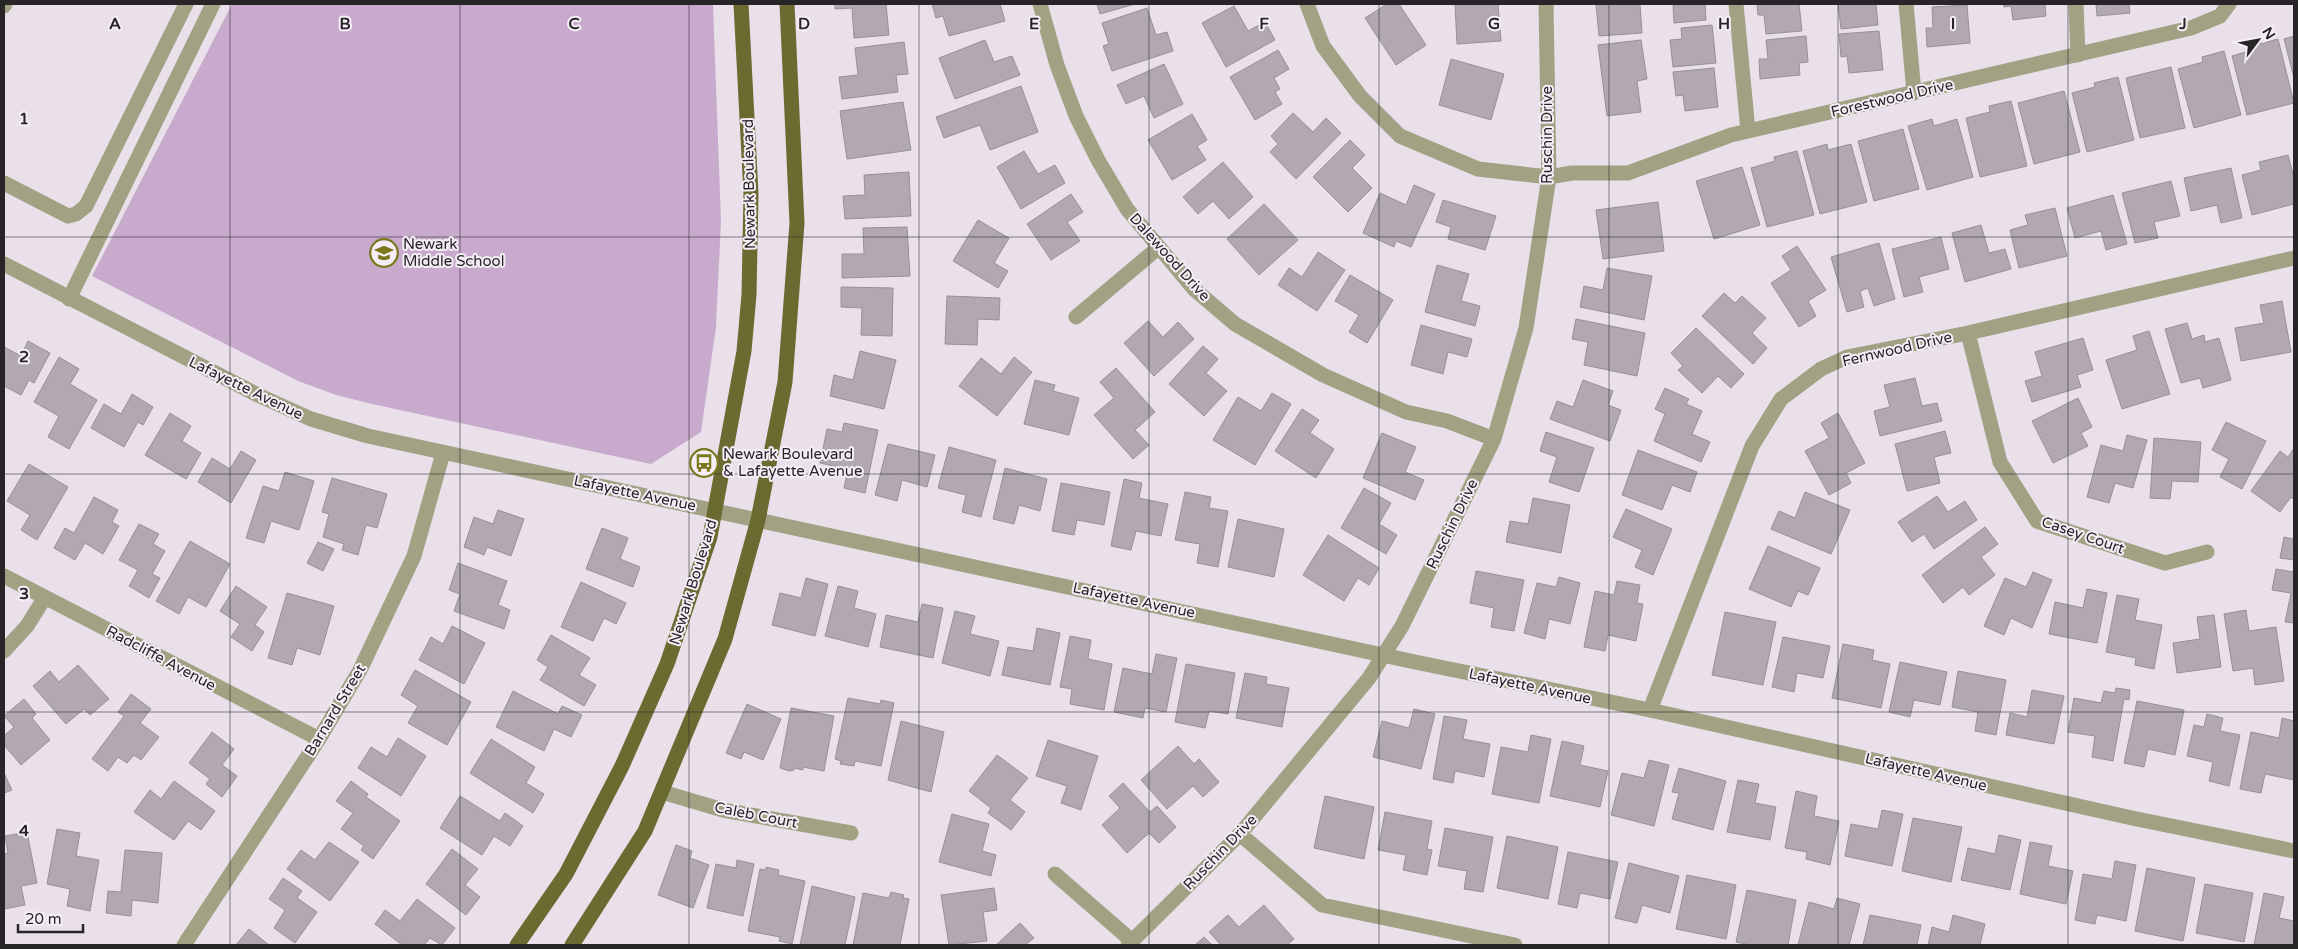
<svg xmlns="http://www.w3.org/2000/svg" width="2298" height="949" font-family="'Varela Round',sans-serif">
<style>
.green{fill:#c8abcc}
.building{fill:#b1a8b2;stroke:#989099}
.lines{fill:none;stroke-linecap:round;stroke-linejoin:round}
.minor{stroke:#a1a184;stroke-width:15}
.major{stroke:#6b6a31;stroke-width:15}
.grid{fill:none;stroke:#282529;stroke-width:1;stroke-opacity:0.55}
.labels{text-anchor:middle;stroke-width:4;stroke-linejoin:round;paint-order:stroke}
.street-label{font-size:15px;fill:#282529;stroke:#f6eef7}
.poi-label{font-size:15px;fill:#282529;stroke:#f6eef7;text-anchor:start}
.grid-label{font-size:16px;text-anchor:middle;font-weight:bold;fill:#282529;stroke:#f6eef7;stroke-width:4;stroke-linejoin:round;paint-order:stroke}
</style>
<rect width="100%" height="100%" fill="#e9e0ea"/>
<path class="green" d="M232,4H713L721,221L716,327L701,432L651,464L372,404L336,395L298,381L92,276Z"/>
<path class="building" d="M835,4H886L889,35L854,38L852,8L835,9Z
M932,4H1000L1005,21L949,36L943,16L936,18Z
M1097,4H1135L1100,14Z
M1387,4H1399L1426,45L1396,65L1365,18Z
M1455,4H1498L1501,41L1457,44Z
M1596,4H1640L1642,33L1599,36Z
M1673,4H1705L1706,20L1674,23Z
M1757,4H1799L1802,31L1766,34L1764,15H1758Z
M1838,4H1876L1878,25L1841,29Z
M2003,4H2045L2046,16L2013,20L2011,6L2004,7Z
M2096,4H2129L2130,13L2097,16Z
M1967,5L1970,43L1927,47L1926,28H1933L1932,7Z
M1234,6L1248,31L1265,22L1275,40L1226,67L1202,23Z
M1147,8L1156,35L1167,32L1173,51L1112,71L1103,46L1109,44L1102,23Z
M1712,25L1716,63L1673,67L1670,40L1682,39L1681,28Z
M1879,31L1883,70L1849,73L1847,56L1841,57L1839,34Z
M1806,36L1808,62L1799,63L1800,75L1760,79L1759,59H1768L1766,40Z
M2294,36V78L2284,39Z
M2278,39L2294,103L2247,115L2232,56L2256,49L2255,45Z
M985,40L994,62L1012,56L1020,75L955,99L939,58Z
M1641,40L1647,79L1637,81L1641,112L1607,116L1598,45Z
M904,42L908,74L896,75L898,92L842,99L839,77L858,75L855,48Z
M1278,50L1289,69L1274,78L1280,89L1275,92L1282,104L1255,120L1230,77Z
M2224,51L2241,115L2194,128L2178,69L2203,62L2202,57Z
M1451,59L1504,74L1491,120L1439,105Z
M1164,64L1183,104L1154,118L1144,96L1126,104L1117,85Z
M2171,67L2185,128L2140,138L2126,78Z
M1714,68L1718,107L1685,111L1683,95L1676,96L1673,72Z
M2118,77L2134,140L2087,152L2072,93L2095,87L2094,83Z
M1021,86L1038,132L990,150L980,125L944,138L936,117Z
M2064,91L2080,152L2034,164L2018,103Z
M2011,101L2027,166L1980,177L1966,118L1990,112L1989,106Z
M903,102L911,150L847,159L840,111Z
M1293,113L1313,132L1326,118L1341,133L1296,179L1270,152L1278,144L1271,136Z
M1192,114L1207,140L1197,146L1206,160L1172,180L1148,140Z
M1932,119L1934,126L1957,119L1973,177L1927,190L1908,126Z
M1903,129L1919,189L1874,201L1858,141Z
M1350,140L1365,155L1352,168L1372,188L1348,212L1313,177Z
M1827,144L1828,150L1851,144L1867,202L1820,214L1803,151Z
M1024,151L1038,174L1055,165L1065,183L1021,209L997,167Z
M1797,151L1814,215L1767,227L1751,168L1775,161L1774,157Z
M2288,155L2294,178V204L2252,215L2242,175L2261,170L2259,162Z
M1223,162L1253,197L1229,219L1213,201L1198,214L1183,197Z
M1742,167L1760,225L1714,239L1696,181Z
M2231,168L2242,218L2221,223L2217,205L2191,211L2184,178Z
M909,172L911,216L845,219L843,196L865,195L864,175Z
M2171,181L2180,216L2154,222L2158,238L2135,243L2122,193Z
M1414,185L1435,194L1411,247L1396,241L1394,247L1363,233L1380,193L1406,205Z
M1071,194L1083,212L1067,222L1080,241L1051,260L1027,224Z
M2113,195L2127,244L2106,250L2101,231L2075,238L2067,208Z
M1443,200L1496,216L1485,250L1448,239L1451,227L1436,222Z
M1658,202L1664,251L1603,259L1596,210Z
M1264,204L1298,240L1259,275L1227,239Z
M2055,208L2067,256L2019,268L2010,230L2028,225L2025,215Z
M978,220L1009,238L994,263L1008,271L998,288L953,261Z
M1981,225L1989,253L2005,249L2011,269L1965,282L1952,233Z
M907,227L910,276L842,278V254H864L863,228Z
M1941,237L1949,269L1919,277L1923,292L1904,297L1892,249Z
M1879,243L1895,299L1874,306L1868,288L1860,291L1864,307L1847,312L1831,257Z
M1797,246L1826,290L1808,301L1816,316L1799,327L1771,283L1791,270L1782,256Z
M1318,252L1345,270L1317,311L1278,285L1289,268L1302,277Z
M1437,265L1469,274L1461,301L1480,306L1475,326L1425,312Z
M1607,268L1652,276L1644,320L1580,307L1584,286L1603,290Z
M1350,275L1393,300L1367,343L1349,332L1359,315L1335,301Z
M841,287L893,288L892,336L861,335L862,308L841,307Z
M1724,293L1735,303L1742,296L1766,318L1752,333L1767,348L1753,364L1702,316Z
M947,296L1000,298L999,320L978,319L977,345L945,344Z
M2282,301L2291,352L2241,361L2235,328L2264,323L2260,305Z
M1576,319L1645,333L1637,376L1584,365L1588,342L1572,339Z
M1148,321L1163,337L1178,322L1194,339L1154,376L1124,343Z
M2187,323L2192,339L2204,335L2205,342L2219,338L2231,380L2203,388L2200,378L2181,383L2165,329Z
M1421,325L1472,339L1467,357L1448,352L1443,374L1411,365Z
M1696,328L1744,374L1731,388L1718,376L1702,393L1678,370L1683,366L1671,353Z
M2149,331L2170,394L2122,409L2106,360L2137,350L2133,336Z
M2083,338L2093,370L2077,375L2081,387L2032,402L2025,381L2042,376L2035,352Z
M28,341L50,353L34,383L29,380L21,395L4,386V347L21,356Z
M1203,346L1218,359L1206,373L1227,391L1204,416L1169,384Z
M860,351L896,360L884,409L830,396L834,375L853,380Z
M59,357L79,369L70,384L97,400L69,449L48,437L59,416L34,402Z
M1014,357L1032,372L997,416L959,386L981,358L1001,374Z
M1116,368L1155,412L1135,430L1149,445L1133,459L1094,415L1114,398L1100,382Z
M1915,378L1922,406L1937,403L1942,421L1880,436L1874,411L1890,407L1884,385Z
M1035,380L1055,385L1053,391L1079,398L1069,435L1024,424Z
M1583,380L1613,391L1608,405L1621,410L1610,441L1550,419L1557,401L1573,407Z
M1665,388L1689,399L1686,404L1702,411L1692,434L1710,442L1701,462L1654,441L1665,414L1655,409Z
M1272,393L1291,404L1255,465L1213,440L1238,397L1261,411Z
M132,394L153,407L143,425L138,422L124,447L91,428L104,404L121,414Z
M2078,398L2092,427L2081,433L2088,446L2053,463L2032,421Z
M1302,409L1319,420L1310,433L1334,449L1316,478L1275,451Z
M170,413L191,426L182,441L201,453L186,479L145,455Z
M1838,413L1865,463L1846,473L1851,483L1829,495L1805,451L1829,438L1821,423Z
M2226,422L2266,441L2242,489L2220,477L2229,459L2212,450Z
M844,423L878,430L865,493L844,488L848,469L820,463L827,429L842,432Z
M1945,431L1951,453L1934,457L1940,483L1907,491L1895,444Z
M1546,432L1594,448L1579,492L1549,482L1557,457L1540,451Z
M1382,433L1416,447L1405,472L1424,480L1415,500L1363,478Z
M2127,435L2147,440L2133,488L2115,483L2109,503L2087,497L2101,445L2123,451Z
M2154,438L2201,442L2198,482L2172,481L2170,499L2150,498Z
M888,444L935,455L927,487L902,480L897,501L875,495Z
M949,447L996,460L981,517L962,512L966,495L938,488Z
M2294,448V500L2291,497L2280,512L2251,491L2280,451L2288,457Z
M1638,450L1697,472L1690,492L1672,485L1662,510L1622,495Z
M241,451L256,460L231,503L198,482L212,458L230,469Z
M29,464L68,487L37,540L21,530L30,515L7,501Z
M1005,468L1047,479L1040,511L1019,505L1014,524L993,519Z
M285,472L314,481L299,530L271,521L264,543L246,538L263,486L279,491Z
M332,478L387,494L377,528L366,525L358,555L342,550L344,544L323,537L329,514L322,512Z
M1124,479L1142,483L1139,498L1168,504L1161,536L1136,531L1131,550L1111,546Z
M1061,483L1110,492L1104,525L1077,520L1074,535L1052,531Z
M1364,488L1391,503L1379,524L1397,535L1386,554L1341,528Z
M1185,492L1211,497L1209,508L1228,511L1218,567L1197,563L1200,544L1175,540Z
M1805,492L1850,510L1831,554L1771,529L1779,511L1795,518Z
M1937,496L1948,512L1965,501L1977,520L1934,549L1924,534L1912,542L1898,522Z
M94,497L118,510L112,522L119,526L103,554L85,543L75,560L54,548L65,528L74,533Z
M1533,498L1570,505L1561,553L1506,542L1510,521L1528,524Z
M1626,509L1672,529L1653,575L1635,567L1642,550L1613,537Z
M498,510L524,519L511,556L487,547L484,555L464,547L474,517L493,524Z
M1238,519L1284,529L1274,577L1228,567Z
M139,524L159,534L153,544L165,551L152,574L160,578L149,598L129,586L138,570L119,560Z
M1985,527L1998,544L1981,557L1995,575L1969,595L1963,587L1943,603L1922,575Z
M602,528L628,538L620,559L640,567L633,587L586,569Z
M1328,535L1379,568L1369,585L1358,578L1344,601L1303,575Z
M2284,537L2294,539V560L2280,558Z
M190,541L230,564L206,607L188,597L179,614L156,601Z
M318,542L334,549L323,571L307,563Z
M1768,546L1820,568L1808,595L1798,591L1791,607L1749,589Z
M458,563L507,581L498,605L510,610L504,629L454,611L460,594L449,590Z
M2276,569L2294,572V623L2285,622L2291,593L2272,590Z
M1476,571L1524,580L1514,631L1491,627L1494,608L1470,603Z
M2033,572L2052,580L2032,628L2011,618L2004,635L1984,626L2005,578L2026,587Z
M1559,577L1580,583L1570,624L1549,619L1545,639L1524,633L1537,583L1556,587Z
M806,578L828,584L815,636L772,625L780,593L801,598Z
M1617,581L1640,585L1637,603L1643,604L1636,641L1608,635L1605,651L1584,647L1595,591L1614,595Z
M581,582L626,603L616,624L604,618L593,641L561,627Z
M236,586L267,607L255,625L264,632L252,651L231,637L240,624L220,611Z
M838,586L858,591L854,608L876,614L868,647L825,636Z
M2087,589L2107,593L2097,643L2049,634L2055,602L2083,608Z
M287,593L334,606L320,655L297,648L292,665L268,658Z
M2117,595L2139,599L2135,620L2162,625L2154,669L2135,665L2136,658L2106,652Z
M922,604L943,608L933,658L880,647L886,615L918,622Z
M2246,610L2249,631L2276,627L2284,681L2255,685L2253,668L2233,671L2224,614Z
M955,611L975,616L970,634L999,641L990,676L942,663Z
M1725,612L1776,622L1763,685L1712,675Z
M2214,615L2221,667L2177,673L2173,643L2200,639L2197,617Z
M452,626L485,643L464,684L419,660L431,637L443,644Z
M1037,628L1060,633L1050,685L1002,675L1008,647L1033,651Z
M551,635L590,658L579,675L596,685L584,706L540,680L548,667L537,660Z
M1070,636L1091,640L1088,659L1112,664L1104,710L1070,704L1072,689L1060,687Z
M1783,637L1830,646L1823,678L1797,673L1794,692L1772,687Z
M1843,644L1874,650L1872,660L1890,664L1881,708L1832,698Z
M1156,654L1177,658L1166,712L1145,708L1143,718L1114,712L1123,668L1152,674Z
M1900,662L1947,672L1940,705L1914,700L1910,717L1889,712Z
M1186,664L1235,673L1228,714L1209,711L1205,728L1175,722Z
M78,665L109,699L90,715L84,709L66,724L33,686L50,671L59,682Z
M415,670L471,702L447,745L408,723L418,706L401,695Z
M1958,671L2006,680L1996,735L1975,731L1978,712L1952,707Z
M1245,673L1267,677L1266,684L1289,688L1282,727L1236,718Z
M2116,688L2130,690L2129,700L2124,699L2113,761L2092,757L2095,736L2068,732L2074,698L2101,703L2104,691L2115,693Z
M2032,690L2064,696L2054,744L2006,735L2010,713L2027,717Z
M513,691L558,714L562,706L582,715L571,737L554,729L544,751L496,727Z
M131,694L151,709L140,723L159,737L141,760L134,755L127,763L118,757L108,771L92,759L124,716L118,712Z
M848,698L880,704L881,700L894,703L881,766L855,761L854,766L840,764L841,761L835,759Z
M24,699L36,714L32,718L50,740L21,765L4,745V736L14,727L4,716Z
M2137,701L2184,710L2175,755L2148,749L2144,767L2124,763Z
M747,704L781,719L763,760L744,752L741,759L726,753Z
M791,708L834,716L824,771L803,767V770L794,768V770L789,771L780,768Z
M1414,709L1435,714L1421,769L1373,757L1382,721L1409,728Z
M2207,714L2223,718L2220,731L2240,735L2229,786L2209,781L2213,762L2187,756L2194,725L2204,727Z
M1444,716L1467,720L1463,739L1490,744L1484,777L1455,771L1453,783L1433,779Z
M2282,718L2294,721V780L2265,774L2261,793L2240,789L2251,732L2279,738Z
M901,721L944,732L931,792L888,780Z
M212,732L234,749L222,765L237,776L222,797L206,784L210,779L189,763Z
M1531,735L1551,739L1539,803L1492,794L1501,747L1528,752Z
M398,738L426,756L401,796L358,768L371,747L387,757Z
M491,739L535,767L526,783L544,794L533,813L470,773Z
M1048,740L1098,756L1081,810L1061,803L1067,786L1036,776Z
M1562,741L1584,746L1580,765L1608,771L1600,807L1550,796Z
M1178,746L1194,764L1199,759L1219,782L1203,797L1193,786L1167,809L1141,780Z
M997,755L1028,778L1010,800L1025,812L1011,830L988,813L991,808L969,791Z
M1649,760L1669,765L1654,826L1611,815L1622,773L1644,778Z
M1679,768L1726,781L1713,830L1672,819L1679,793L1672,792Z
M4,773L12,790L4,793Z
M1738,780L1759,784L1755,803L1776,807L1770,840L1727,832Z
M174,781L215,811L201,830L188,821L174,840L134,812L150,790L161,799Z
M351,781L368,794L366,797L400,821L373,859L361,850L364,846L341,829L353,813L336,801Z
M1123,783L1150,812L1157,806L1176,827L1159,843L1149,833L1127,853L1102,825L1120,808L1109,796Z
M1796,791L1817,796L1814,816L1839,821L1830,865L1806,859L1807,852L1785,848Z
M460,796L500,821L505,813L523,826L510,846L494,836L482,855L440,828Z
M1325,796L1374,807L1364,859L1314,848Z
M1882,810L1903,814L1892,866L1845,856L1851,824L1878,829Z
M1385,812L1432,821L1427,849L1432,850L1427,875L1403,870L1406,855L1378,850Z
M952,814L989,824L982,851L996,855L991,876L939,862Z
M1913,818L1962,827L1951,882L1902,871Z
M1445,828L1493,837L1483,892L1464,889L1467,871L1438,866Z
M57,829L80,833L76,856L99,860L90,911L67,906L70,889L47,884Z
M27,832L37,883L21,886L25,905L4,909V854L8,853L5,836Z
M1999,835L2021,840L2010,890L1961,880L1968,848L1995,854Z
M1507,836L1558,847L1548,899L1497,888Z
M329,842L359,862L330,901L287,869L301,850L315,860Z
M2030,842L2052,846L2048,866L2073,871L2066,904L2020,894Z
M676,845L692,851L690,858L709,865L693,908L658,895Z
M452,849L478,869L465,885L480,897L466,915L426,884Z
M125,850L162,853L158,903L132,900L131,916L106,913L108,891L121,892Z
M1568,852L1618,862L1610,899L1580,893L1577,908L1558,904Z
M737,860L754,864L743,916L707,908L716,864L736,868Z
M2115,861L2136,865L2126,921L2097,915L2095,924L2075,920L2083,874L2112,879Z
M1629,863L1679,876L1670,913L1642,905L1637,923L1615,918Z
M766,867L779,870L778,875L805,881L792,944L779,941L780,937L748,931L760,869L766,870Z
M2147,868L2195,878L2183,941L2135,931Z
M1687,875L1736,885L1726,939L1676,929Z
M283,878L302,891L297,898L317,912L295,943L274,928L285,910L269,899Z
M2205,884L2253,893L2244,942L2196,933Z
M812,886L855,897L845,945H800Z
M994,888L997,910L983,912L987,941L949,945L941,895Z
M1747,890L1796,900L1788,945H1751L1736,942Z
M891,892L904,895L903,898L909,899L900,945H853L863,893L889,898Z
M2264,893L2284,897L2279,918L2294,921V945H2254Z
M1837,898L1860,904L1849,945H1798L1809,902L1834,909Z
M417,899L455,928L442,945L430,938L424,945H402L375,924L385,910L400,921Z
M1264,905L1294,939L1287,945H1221L1209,932L1228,915L1239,927Z
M1870,915L1921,925L1917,945H1863Z
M1953,915L1985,924L1980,945H1928L1932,927L1949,932Z
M1020,923L1034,938L1025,945H996Z
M249,929L269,945H236Z
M1204,937L1212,945H1195Z"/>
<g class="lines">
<path class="minor" d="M1040,4L1057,65L1076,116L1098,160L1127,209L1194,289L1235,324L1323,375L1406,412L1447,421L1494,439
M1307,4L1323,46L1360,96L1400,136L1478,169L1549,177L1572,173H1628L1731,135L2191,28L2220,16L2229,4
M1736,4L1748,131
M1906,4L1914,93
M2076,4L2078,55
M4,6L5,4
M4,183L68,216L76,214L86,206L186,4
M4,264L260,396L311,419L368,436L1415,662L1650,710L2132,818L2294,851
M69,299L213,4
M1076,317L1158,248
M1968,333L2000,462L2037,521L2165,563L2207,552
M4,576L319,739
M4,651L27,626L45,597
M1650,710L1752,446L1781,399L1821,369L1847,357L1968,333L2294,258
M662,792L723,810L851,833
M1240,834L1322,905L1515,945
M1055,874L1132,941
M184,945L319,739L360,670L414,556L443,453
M1128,945L1240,834L1369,678L1402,626L1494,439L1526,328L1549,177L1546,4"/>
<path class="major" d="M517,945L566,874L622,766L667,664L710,537L744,351L749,295L751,194L741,4
M572,945L645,831L725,639L758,520L785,382L797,223L787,4"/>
</g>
<path class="grid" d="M230,4V945M460,4V945M689,4V945M919,4V945M1149,4V945M1379,4V945M1609,4V945M1838,4V945M2068,4V945M4,237H2294M4,474H2294M4,712H2294"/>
<defs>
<symbol id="school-ring" viewBox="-11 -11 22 22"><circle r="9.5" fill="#f6eef7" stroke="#7a771d" stroke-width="1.5"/><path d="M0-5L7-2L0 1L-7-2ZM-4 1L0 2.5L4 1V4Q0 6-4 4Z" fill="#7a771d"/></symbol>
<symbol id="bus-ring" viewBox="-11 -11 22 22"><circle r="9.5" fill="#f6eef7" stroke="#7a771d" stroke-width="1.5"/><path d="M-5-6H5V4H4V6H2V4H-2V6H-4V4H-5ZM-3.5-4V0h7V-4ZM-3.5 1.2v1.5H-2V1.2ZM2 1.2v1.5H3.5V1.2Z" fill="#7a771d"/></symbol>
</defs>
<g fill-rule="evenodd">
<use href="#school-ring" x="368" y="237" width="32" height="32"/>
<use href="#bus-ring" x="688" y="447" width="32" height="32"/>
</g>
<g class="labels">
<g class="street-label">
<text transform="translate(1892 98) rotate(-13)" y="5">Forestwood Drive</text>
<text transform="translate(1547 135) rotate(-90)" y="5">Ruschin Drive</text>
<text transform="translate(749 184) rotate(-91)" y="5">Newark Boulevard</text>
<text transform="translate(1170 257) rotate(48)" y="5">Dalewood Drive</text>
<text transform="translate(1897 349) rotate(-13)" y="5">Fernwood Drive</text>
<text transform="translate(246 388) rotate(26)" y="5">Lafayette Avenue</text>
<text transform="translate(635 493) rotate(12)" y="5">Lafayette Avenue</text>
<text transform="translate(1452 524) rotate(-64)" y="5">Ruschin Drive</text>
<text transform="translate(2083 535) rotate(19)" y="5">Casey Court</text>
<text transform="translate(693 582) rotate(-73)" y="5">Newark Boulevard</text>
<text transform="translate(1134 600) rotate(12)" y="5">Lafayette Avenue</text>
<text transform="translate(161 658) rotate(28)" y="5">Radcliffe Avenue</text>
<text transform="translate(1530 686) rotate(12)" y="5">Lafayette Avenue</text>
<text transform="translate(335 710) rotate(-59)" y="5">Barnard Street</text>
<text transform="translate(1926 772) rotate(13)" y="5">Lafayette Avenue</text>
<text transform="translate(756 815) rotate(11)" y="5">Caleb Court</text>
<text transform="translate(1220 852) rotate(-46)" y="5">Ruschin Drive</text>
</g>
<g class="poi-label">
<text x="403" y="249">Newark<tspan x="403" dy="17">Middle School</tspan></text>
<text x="723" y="459">Newark Boulevard<tspan x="723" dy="17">&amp; Lafayette Avenue</tspan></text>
</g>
</g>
<g class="grid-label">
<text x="115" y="29">A</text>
<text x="345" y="29">B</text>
<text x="574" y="29">C</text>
<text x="804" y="29">D</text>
<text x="1034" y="29">E</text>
<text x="1264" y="29">F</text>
<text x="1494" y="29">G</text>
<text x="1724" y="29">H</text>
<text x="1953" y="29">I</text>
<text x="2183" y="29">J</text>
<text x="24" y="124">1</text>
<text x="24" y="362">2</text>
<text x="24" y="599">3</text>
<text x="24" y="836">4</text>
</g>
<rect width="2298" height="949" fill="none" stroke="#282529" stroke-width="10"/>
<g transform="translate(2258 40) rotate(58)" stroke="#f6eef7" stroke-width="4" paint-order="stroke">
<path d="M0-4L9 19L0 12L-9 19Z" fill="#282529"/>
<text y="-8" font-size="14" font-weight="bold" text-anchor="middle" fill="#282529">N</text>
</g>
<path d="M18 924v8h65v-8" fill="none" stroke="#282529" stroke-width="2.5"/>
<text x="25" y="924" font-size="15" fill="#282529" stroke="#f6eef7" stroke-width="4" paint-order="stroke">20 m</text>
</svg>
